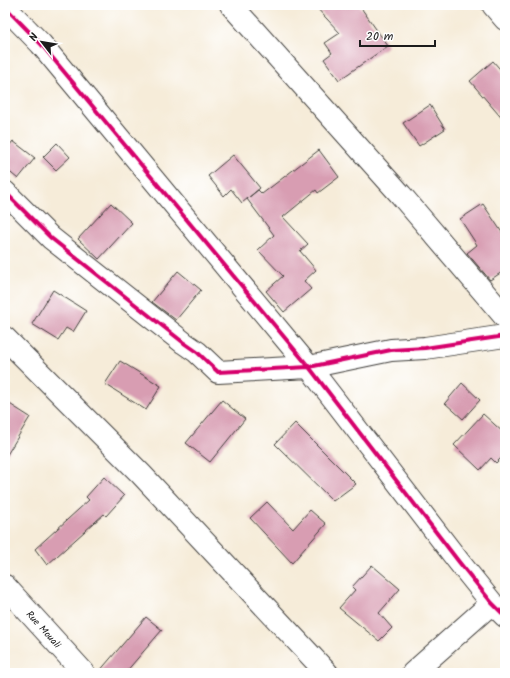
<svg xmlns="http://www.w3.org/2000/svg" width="510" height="678" font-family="Kalam,sans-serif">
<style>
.building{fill:#d89db2}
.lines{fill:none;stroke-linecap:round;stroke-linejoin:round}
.minor-casing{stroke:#3d3b38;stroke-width:24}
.minor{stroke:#fff;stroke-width:22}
.cycleway-casing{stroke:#fff;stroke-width:6}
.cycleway{stroke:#d6006c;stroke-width:4}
.labels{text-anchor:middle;stroke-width:3.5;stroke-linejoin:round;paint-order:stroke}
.street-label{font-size:10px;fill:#1c1c1c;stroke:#fff}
</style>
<rect width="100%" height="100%" fill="#fff"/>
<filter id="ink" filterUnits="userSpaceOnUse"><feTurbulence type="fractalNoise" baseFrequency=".025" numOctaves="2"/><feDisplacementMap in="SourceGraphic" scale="8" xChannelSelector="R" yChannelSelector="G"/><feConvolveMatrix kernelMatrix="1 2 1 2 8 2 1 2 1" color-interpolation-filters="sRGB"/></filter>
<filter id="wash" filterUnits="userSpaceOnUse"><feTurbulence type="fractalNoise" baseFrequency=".012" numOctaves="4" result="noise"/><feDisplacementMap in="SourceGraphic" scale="16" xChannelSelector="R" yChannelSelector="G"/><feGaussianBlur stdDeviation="0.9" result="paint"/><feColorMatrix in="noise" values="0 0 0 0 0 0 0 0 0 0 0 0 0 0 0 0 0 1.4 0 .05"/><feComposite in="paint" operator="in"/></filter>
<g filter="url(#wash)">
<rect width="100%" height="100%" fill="#f6ecd9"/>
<g id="blocks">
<path class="building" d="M314,5H359L388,46L339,80L324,59L332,53L325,43L340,33Z
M493,61L505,75V122L470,81Z
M430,105L445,129L419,146L403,123Z
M13,141L35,158L18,179L5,168V151Z
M57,143L70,157L56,170L43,157Z
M319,150L339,177L318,193L316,190L283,217L308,244L300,251L316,270L304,281L311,289L284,312L266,291L283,276L258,250L274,235L247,199L258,190L262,194Z
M233,155L260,188L242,203L231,189L224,196L208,176Z
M111,203L132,223L99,259L78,239Z
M483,204L505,237V270L490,280L467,253L477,245L460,219Z
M178,271L201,290L176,320L152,302Z
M53,290L86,311L73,332L66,328L58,340L32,324Z
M120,361L161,386L146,410L105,384Z
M462,383L480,400L463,419L445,403Z
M222,400L245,419L210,462L186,443Z
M5,401L30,417L5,458Z
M483,414L505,434V454L496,463L491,458L480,470L454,445Z
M295,423L356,484L333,501L275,444Z
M104,477L124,496L106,516L104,514L47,565L35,549L89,500L86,497Z
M267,502L293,529L310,510L326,524L292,563L250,518Z
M372,565L400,589L379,613L392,628L379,641L339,608L355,590L352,587Z
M146,617L162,630L125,673H98Z"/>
</g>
</g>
<g filter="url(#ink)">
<use href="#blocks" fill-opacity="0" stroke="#3d3b38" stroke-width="1"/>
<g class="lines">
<defs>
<path id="minor" d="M231,5L401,195L505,317
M493,5L505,19
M5,7L41,44L309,367L459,562L492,603L505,616
M5,192L51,238L184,343L197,352L218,372L309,367L391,350L425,348L505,336
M5,338L141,474L327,673
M5,586L84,673
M413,673L492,603"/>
</defs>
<use href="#minor" class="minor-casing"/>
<use href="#minor" class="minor"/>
<defs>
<path id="cycleway" d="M5,7L41,44L309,367L459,562L492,603L505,616
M5,192L51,238L184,343L197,352L218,372L309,367L391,350L425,348L505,336"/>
</defs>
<use href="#cycleway" class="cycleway-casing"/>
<use href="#cycleway" class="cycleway"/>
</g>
</g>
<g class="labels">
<g class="street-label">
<text transform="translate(44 629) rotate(48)" y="4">Rue Mouali</text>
</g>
</g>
<rect width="510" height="678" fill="none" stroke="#fff" stroke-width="20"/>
<g transform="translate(42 42) rotate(301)" stroke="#ffffff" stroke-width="3" paint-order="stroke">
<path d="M0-3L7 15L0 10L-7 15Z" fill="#1c1c1c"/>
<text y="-6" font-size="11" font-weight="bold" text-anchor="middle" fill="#1c1c1c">N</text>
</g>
<path d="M360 40v6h75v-6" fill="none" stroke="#1c1c1c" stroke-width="2"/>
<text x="366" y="40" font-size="12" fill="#1c1c1c" stroke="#ffffff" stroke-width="3" paint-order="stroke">20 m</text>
</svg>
